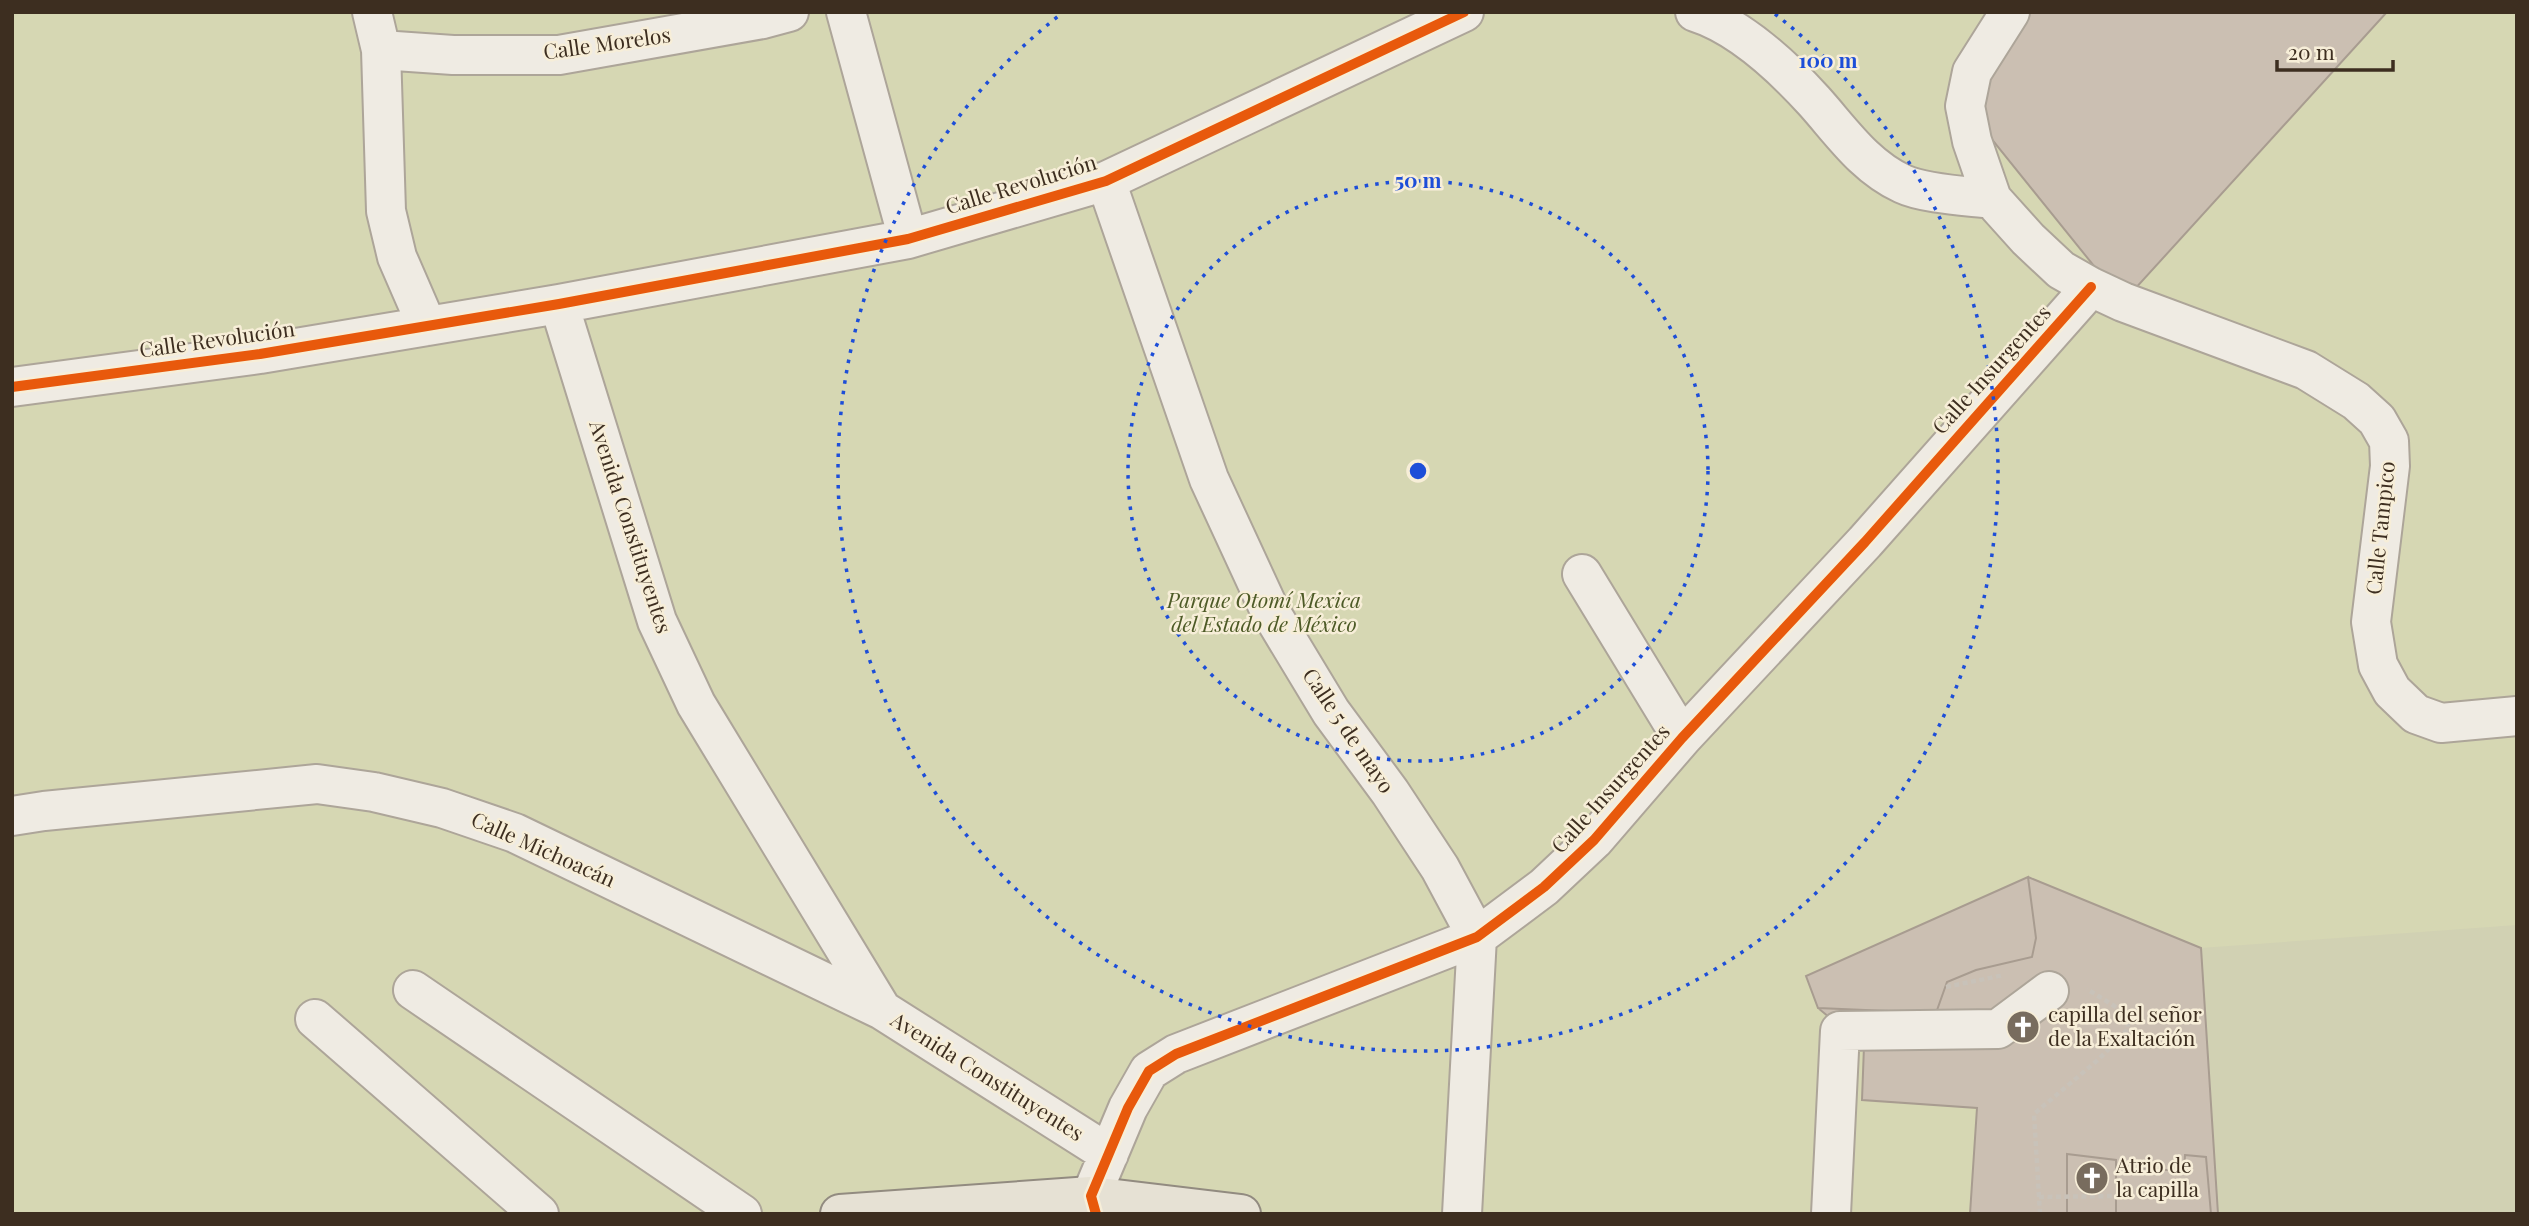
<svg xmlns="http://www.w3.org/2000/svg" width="2529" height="1226" font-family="'Playfair Display',serif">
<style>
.green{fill:#d6d7b3}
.cemetery{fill:#d1d1b3}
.building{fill:#cbbfb2;stroke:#a89c90;stroke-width:2}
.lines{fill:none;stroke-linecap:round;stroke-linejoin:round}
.minor-casing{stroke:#ada599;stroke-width:42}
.major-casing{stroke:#928b80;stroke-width:42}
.path{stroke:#c8c2b9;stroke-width:4.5;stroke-dasharray:5 3.5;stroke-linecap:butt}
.minor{stroke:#efebe3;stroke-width:38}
.major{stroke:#e6e1d4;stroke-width:38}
.cycleway-casing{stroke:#f7eed8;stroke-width:15}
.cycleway{stroke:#e8590c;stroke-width:10}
.ring{fill:none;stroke:#1d4ed8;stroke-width:3.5;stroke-dasharray:3.5 7}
.labels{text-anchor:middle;stroke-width:5;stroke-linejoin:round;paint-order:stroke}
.street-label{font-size:21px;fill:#3d2e20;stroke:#f7eed8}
.park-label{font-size:21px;font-style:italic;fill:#4d5a26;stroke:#f7eed8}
.poi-label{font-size:21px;fill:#3d2e20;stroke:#f7eed8;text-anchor:start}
.centre{fill:#1d4ed8;stroke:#f7eed8;stroke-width:3.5}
.ring-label{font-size:21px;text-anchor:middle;font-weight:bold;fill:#1d4ed8;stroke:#f7eed8;stroke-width:5;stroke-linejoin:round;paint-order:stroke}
</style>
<rect width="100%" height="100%" fill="#e7e0d1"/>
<path class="green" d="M12,12H2517V1214H12Z"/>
<path class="cemetery" d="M2517,925V1214H2218L2201,948Z"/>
<path class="building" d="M2020,12H2387L2123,302L1965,106Z
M2028,877L2201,948L2218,1214H1970L1977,1108L1862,1100L1864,1046L1818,1008L1806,976Z
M2028,877L2036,938L2032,957L1976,970L1947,982L1936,1013L1818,1008L1806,976Z
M2067,1154L2116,1160V1214H2067Z
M2185,1155L2206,1157L2211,1214H2116V1167L2184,1171Z"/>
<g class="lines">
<defs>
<path id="minor" d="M372,12L381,50L386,211L397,257L427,326
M846,12L908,239
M1695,12C1739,26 1783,67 1814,101C1841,131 1864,166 1903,184C1924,194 1968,196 1992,199
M2010,12L1972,72L1965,106L1972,141L1992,199L2028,239L2061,270L2091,287L2123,302L2306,370L2356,401L2377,420L2389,441L2390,466L2371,622L2378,665L2392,691L2416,714L2441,723L2517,716
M381,50L453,55H559L763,19L789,12
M1106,181L1209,479L1270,611L1331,712L1390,792L1440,868L1477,937L1462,1214
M559,304L657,621L696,704L882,1010L1109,1154
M12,387L260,354L559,304L908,239L1106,181L1464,12
M1582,574L1682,738
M12,816L44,811L317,784L374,792L442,808L515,833L882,1010
M413,990L742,1214
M315,1019L539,1214
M1096,1214L1091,1196L1128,1108L1149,1071L1176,1054L1477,937L1544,887L1594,840L1682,738L1865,542L2091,287
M1831,1214L1840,1031L1998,1029L2049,991"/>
<path id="major" d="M840,1214L1091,1196L1241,1214"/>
</defs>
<use href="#minor" class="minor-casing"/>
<use href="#major" class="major-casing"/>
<path class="path" d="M1946,987L2004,975
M2039,1197L2034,1114L2099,1059L2128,1029L2127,1014L2087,989
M2040,1214L2039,1197L2116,1196"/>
<use href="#minor" class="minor"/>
<use href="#major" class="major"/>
<defs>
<path id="cycleway" d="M12,387L260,354L559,304L908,239L1106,181L1464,12
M1096,1214L1091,1196L1128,1108L1149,1071L1176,1054L1477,937L1544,887L1594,840L1682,738L1865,542L2091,287"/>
</defs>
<use href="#cycleway" class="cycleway-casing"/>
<use href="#cycleway" class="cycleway"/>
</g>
<g class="ring">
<circle cx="1418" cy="471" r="290"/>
<path d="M1775 14A580 580 0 1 1 1061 14"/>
</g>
<defs>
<symbol id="church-disc" viewBox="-11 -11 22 22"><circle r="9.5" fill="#786c5e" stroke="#f7eed8"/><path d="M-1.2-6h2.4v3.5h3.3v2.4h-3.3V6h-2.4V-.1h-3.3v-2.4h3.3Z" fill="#fff"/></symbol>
</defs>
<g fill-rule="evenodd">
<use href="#church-disc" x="2004" y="1008" width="38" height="38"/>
<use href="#church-disc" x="2073" y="1159" width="38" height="38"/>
</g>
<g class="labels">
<g class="street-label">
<text transform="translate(607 44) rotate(-8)" y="7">Calle Morelos</text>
<text transform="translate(1021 185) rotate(-17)" y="7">Calle Revolución</text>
<text transform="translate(217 340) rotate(-8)" y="7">Calle Revolución</text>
<text transform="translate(1992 370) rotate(-48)" y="7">Calle Insurgentes</text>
<text transform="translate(630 527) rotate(72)" y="7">Avenida Constituyentes</text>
<text transform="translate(2381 528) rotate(-84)" y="7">Calle Tampico</text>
<text transform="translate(1348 731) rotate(56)" y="7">Calle 5 de mayo</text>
<text transform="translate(1611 789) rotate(-48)" y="7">Calle Insurgentes</text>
<text transform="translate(543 850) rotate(24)" y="7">Calle Michoacán</text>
<text transform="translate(987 1077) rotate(32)" y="7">Avenida Constituyentes</text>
</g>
<g class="park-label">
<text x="1264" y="608">Parque Otomí Mexica<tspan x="1264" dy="24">del Estado de México</tspan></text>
</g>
<g class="poi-label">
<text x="2048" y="1022">capilla del señor<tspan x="2048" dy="24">de la Exaltación</tspan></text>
<text x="2116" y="1173">Atrio de<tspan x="2116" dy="24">la capilla</tspan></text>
</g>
</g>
<circle cx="1418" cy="471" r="10" class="centre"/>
<g class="ring-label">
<text x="1828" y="68">100 m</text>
<text x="1418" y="188">50 m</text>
</g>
<rect width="2529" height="1226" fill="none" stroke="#3d2e20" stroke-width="28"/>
<path d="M2277 60v10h116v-10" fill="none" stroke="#3d2e20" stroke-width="3.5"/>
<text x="2288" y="60" font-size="21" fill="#3d2e20" stroke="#f7eed8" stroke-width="5" paint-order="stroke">20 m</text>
</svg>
